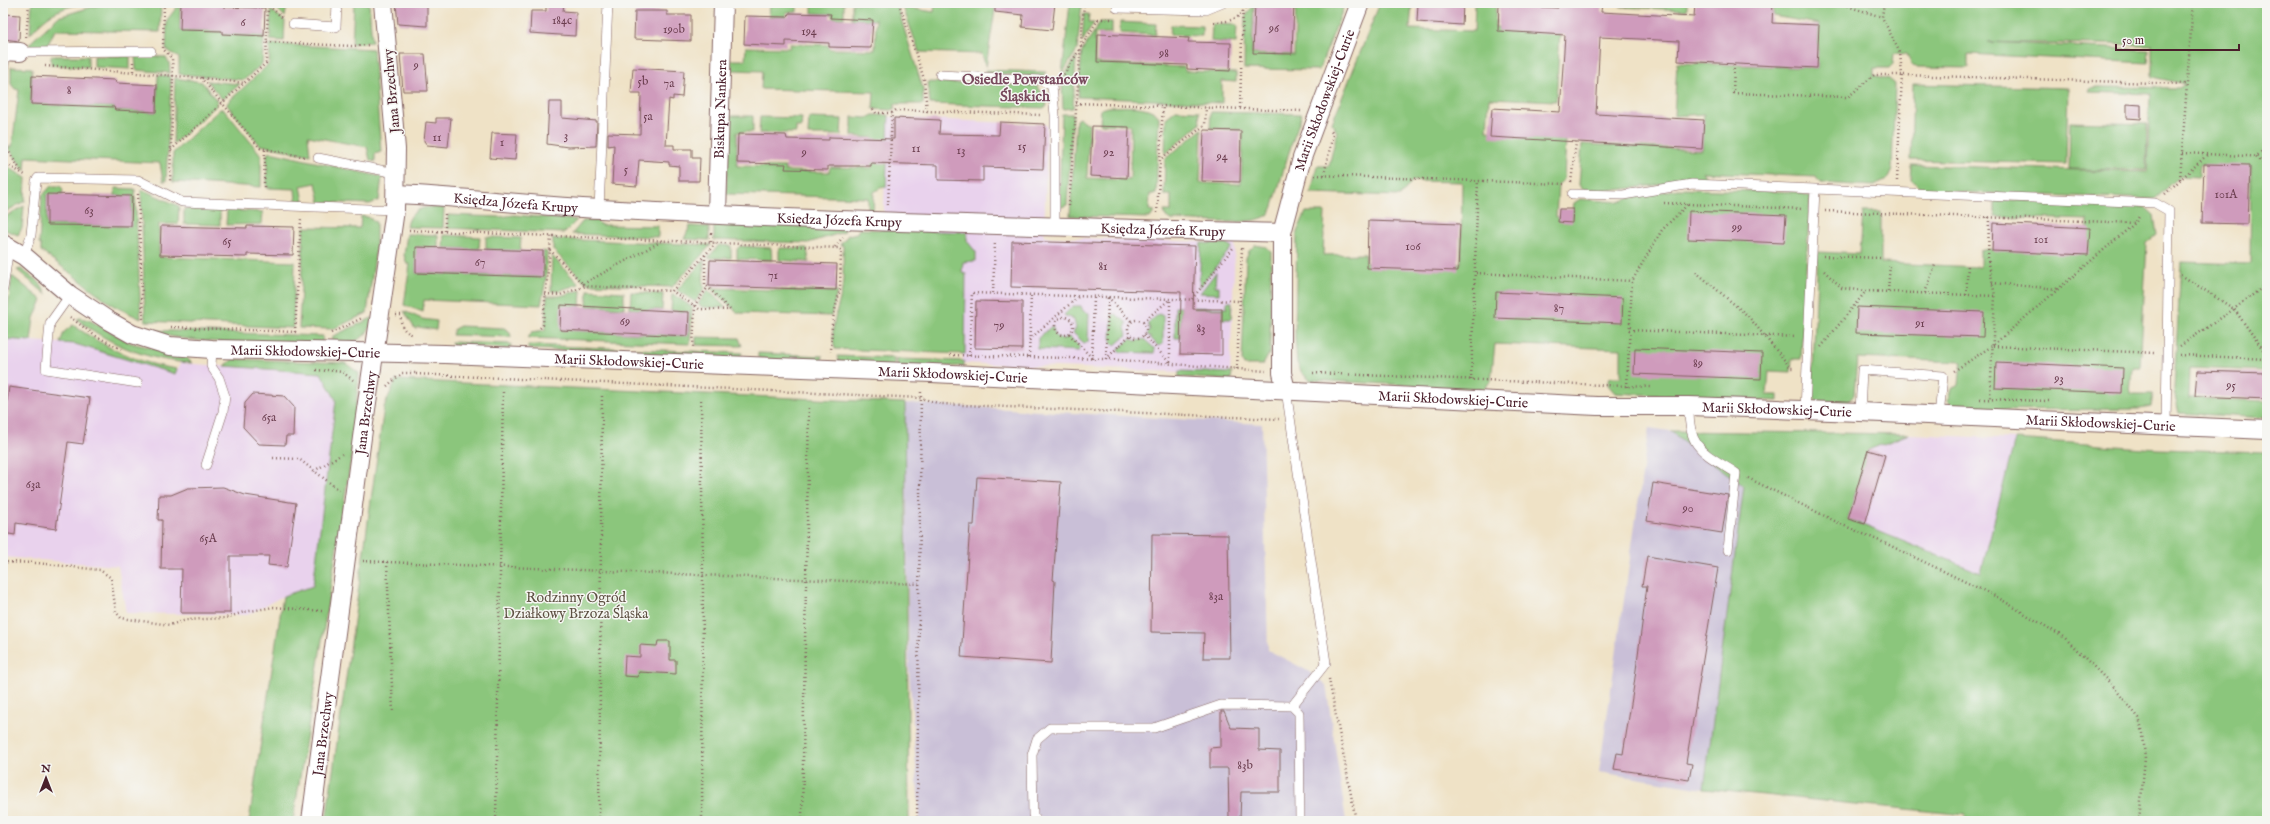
<svg xmlns="http://www.w3.org/2000/svg" width="2270" height="824" font-family="'IM FELL English',serif">
<style>
.built{fill:#e9d2ed}
.industrial{fill:#c9bfd7}
.green{fill:#8bc67b;stroke:#6a7253}
.building{fill:#cf9bbc}
.lines{fill:none;stroke-linecap:round;stroke-linejoin:round}
.lane-casing{stroke:#846361;stroke-width:10}
.street-casing{stroke:#846361;stroke-width:20}
.path{stroke:#846361;stroke-width:2.5;stroke-dasharray:1 3;stroke-linecap:butt}
.lane{stroke:#fff;stroke-width:9}
.street{stroke:#fff;stroke-width:18}
.labels{text-anchor:middle;stroke-width:3;stroke-linejoin:round;paint-order:stroke}
.number-label{font-size:12px;fill:#6b3e4f}
.street-label{font-size:14px;fill:#4a1f2b;stroke:#f6f6f2}
.park-label{font-size:14px;fill:#5e5143;stroke:#f6f6f2}
.neighbourhood-label{font-size:15px;font-weight:bold;fill:#794a5e;stroke:#f6f6f2}
</style>
<rect width="100%" height="100%" fill="#f6f6f2"/>
<filter id="ink" filterUnits="userSpaceOnUse"><feTurbulence type="fractalNoise" baseFrequency=".025" numOctaves="2"/><feDisplacementMap in="SourceGraphic" scale="8" xChannelSelector="R" yChannelSelector="G"/><feConvolveMatrix kernelMatrix="1 2 1 2 8 2 1 2 1" color-interpolation-filters="sRGB"/></filter>
<filter id="wash" filterUnits="userSpaceOnUse"><feTurbulence type="fractalNoise" baseFrequency=".012" numOctaves="4" result="noise"/><feDisplacementMap in="SourceGraphic" scale="16" xChannelSelector="R" yChannelSelector="G"/><feGaussianBlur stdDeviation="0.9" result="paint"/><feColorMatrix in="noise" values="0 0 0 0 0 0 0 0 0 0 0 0 0 0 0 0 0 1.4 0 .05"/><feComposite in="paint" operator="in"/></filter>
<g filter="url(#wash)">
<rect width="100%" height="100%" fill="#efe2c6"/>
<path class="built" d="M887,117L1047,125L1044,237L1235,243L1230,374L963,363L961,235L883,232Z
M4,339L75,344L175,374L181,363L321,373L336,400L313,587L283,596L247,615L126,613L118,566L3,557Z
M1909,434L2015,439L1981,573L1848,519L1868,450Z"/>
<path class="industrial" d="M905,403L1262,424L1268,650L1308,671L1326,685L1346,821H920L909,669Z
M1649,428L1670,431L1744,486L1704,789L1599,772Z"/>
<path class="green" d="M32,3H83C58,9 47,14 30,34Z
M105,3H161L160,32L55,30L47,46L30,47V43L58,17Z
M180,3V30L222,31V34L264,36L262,64L244,80L179,74V58L166,49L167,20Z
M271,3H319V7L287,5L285,17Z
M354,3H369L372,42L352,44Z
M770,3H797V12H786V17L769,16Z
M812,3H844V18H833L832,14L812,13Z
M852,3H894L897,6L923,89V104H895V108L892,110L873,109L874,92L761,89L762,71L729,70L730,60H745L746,47L790,48V44L828,45L829,49L875,50L876,20L852,19Z
M935,3H996L986,67L982,54L919,52L903,7L934,12Z
M1070,3H1082L1077,50L1062,74Z
M1296,3H1339L1343,9L1319,70L1244,69L1245,17L1254,4L1252,54L1294,55Z
M1380,3H1412L1410,29L1474,31L1475,3H1496L1495,27L1560,31L1556,101L1489,98L1487,131L1566,138L1564,179L1558,185L1556,217L1572,218L1574,203L1580,199L1619,202L1630,198L1678,189L1798,192L1810,197L1801,359H1792L1791,372L1769,371L1767,395H1778V401L1615,393L1608,385L1610,377H1621V349L1495,344L1491,381L1483,389L1310,380L1302,373L1297,363L1295,337L1297,232L1306,212H1325L1323,255L1365,254V263H1461L1462,182L1412,181L1400,196L1311,193L1317,166H1329L1337,132L1332,123Z
M1621,3H1687V10L1620,7Z
M1774,3H2267V371L2190,368L2189,398L2267,401V418L2179,413L2174,390L2181,262L2250,264L2251,166L2200,165L2199,177L2180,176L2155,199L1932,191L1922,189L1911,180L1912,165L2147,172L2150,94L2089,92L2091,88L2097,87L2179,88L2185,84L2152,77V45L1987,42L2149,50L2148,63L1968,54V68L1917,67L1912,66L1907,54L1894,53L1893,64L1889,68H1874V75L1889,79L1895,84L1892,170L1887,180L1874,186L1820,183L1816,177L1702,172L1707,179L1616,190L1582,189L1579,185L1582,144L1702,150L1704,114L1674,116L1677,63L1817,68L1819,24L1773,16Z
M271,10L285,21L284,41L270,40Z
M1084,14H1089L1088,23H1094L1082,42Z
M1100,22H1112V33H1095V63L1184,67L1185,71L1236,73V82L1222,81V103L1078,97L1082,51Z
M1120,22L1156,24L1155,35L1120,33Z
M1212,24L1237,25L1236,43L1211,41Z
M1171,25L1202,26V36L1170,35Z
M270,44L373,49L381,152L375,154V162L370,160L367,147L308,136L310,155L260,145L227,105L228,102L269,64Z
M51,56H88V67L51,65Z
M94,56H130V69L94,67Z
M135,56L165,57L169,62L170,73L136,70Z
M1076,57L1073,108L1063,109L1062,80Z
M11,67L32,68L31,104L114,107L115,110L156,112L158,75L169,76L171,83L166,181H163L160,163L26,157L25,171L8,147H12L19,90L15,89L11,84Z
M986,70L1046,72L1042,77L987,73Z
M175,78L202,82L217,101V105L173,144Z
M207,81L240,84L224,98H221Z
M928,82L1037,86L1045,98L1047,106L1043,108L930,104Z
M1913,84L2068,88L2066,164L1911,160Z
M1107,107C1122,107 1150,103 1159,117L1156,194H1150L1149,210L1155,211L1150,218L1070,216L1076,120L1079,118L1089,124L1087,178L1130,180L1131,125L1100,124L1101,109Z
M220,109H224L261,155V187L173,182V153Z
M1176,110L1199,111L1200,124L1165,154L1166,118Z
M1211,112L1302,114C1292,141 1284,168 1276,196C1274,202 1273,210 1268,215C1252,227 1192,220 1171,220L1166,217L1164,211H1171V195H1164L1165,159L1202,129L1200,183L1241,184L1243,130L1210,128Z
M1062,114H1073L1067,205L1059,208Z
M873,115H889L886,187L880,188L874,192L873,211H868V198L726,194L730,116H753V132H737V166L785,167V171L829,172L830,167L872,168L873,138L852,136V117L867,118Z
M760,117L802,118L801,127H796V133H759Z
M809,118L842,119L841,135H808Z
M2070,122L2147,124L2146,170L2069,169Z
M270,152L382,177L379,200L370,204L320,202L316,183L301,186L304,201H296L295,189L267,188V154Z
M3,164L26,178L25,201L3,213Z
M51,186H60L63,189L62,195H47V225L131,226L132,196H115V188L135,189L141,319L114,306L41,251V245L39,244L42,196Z
M141,189L179,206L178,224H159V257L295,262L293,328L145,321Z
M1995,199L2145,207L2154,215L2157,235L2147,243L2140,368H2132L2130,394H2153L2151,407L2141,409L1958,410L1952,406L1948,400L1951,389L1959,385L1961,362L1857,358L1854,395L1847,403H1818L1812,394L1818,252L1860,254L1863,212H1881V263L1980,267V251L1987,249L2088,252V220L1995,217Z
M24,206L22,228L18,235L3,229V218Z
M430,207L444,208L443,228L407,227C409,214 417,208 430,207Z
M184,209L220,210V225L184,224Z
M227,210L263,212L262,224L226,225Z
M448,215L500,217L514,215L577,220L564,233L447,228Z
M361,216L368,217L376,222V248L367,313L333,329L299,328L304,227L360,228Z
M583,221H597L601,225L658,226V237L572,234Z
M714,221L846,226L844,232L808,243L714,240Z
M690,226L709,227V240L684,239Z
M859,229L967,232V241L976,252V261L963,262L962,273L966,274L965,354L835,349C829,328 838,310 842,290C844,276 843,260 843,245H840L848,235L857,233Z
M407,234L438,235V248L417,247L416,273L542,277L543,251L547,252L546,279L541,305L424,300L423,312L404,305L410,264H407L404,255Z
M444,235L480,237L479,249L443,248Z
M486,237L521,238L520,251L486,249Z
M553,239L711,245L672,287L590,284L584,281L553,250Z
M1201,243L1227,244L1232,247L1199,288Z
M719,245L731,246V258H708Z
M1255,245L1267,247L1271,252L1270,352L1263,365H1244L1242,361L1246,258L1249,251Z
M740,246L771,248L772,260L737,259V249Z
M781,248H807L809,262L779,260V249Z
M552,256L579,284L558,291H551Z
M704,260L703,285L705,288L695,302L677,290Z
M21,269L39,282L47,295L17,270Z
M1216,272L1215,286H1219V294L1200,293Z
M12,276L42,300L34,318L31,341L4,339Z
M711,288L837,292L831,316L738,313Z
M581,290L580,306L560,330L688,336L689,312L671,311L672,295H674L692,307L690,344L528,338L532,332L545,330L547,296H560Z
M588,290L624,292V308L587,306Z
M708,290L726,308L702,307L698,304Z
M631,292L663,294L662,310L630,309Z
M1227,302H1232L1231,319H1222V309H1181L1180,338H1175V307L1227,308Z
M1073,306H1081L1083,311L1089,313L1088,342L1084,343L1073,333L1076,328L1074,320L1064,315Z
M404,311L422,319L437,321L436,330L418,327L415,329Z
M1116,314L1127,323L1125,328L1127,335L1115,345L1111,343L1112,315Z
M1159,314L1163,316V344L1158,346L1147,334L1150,330L1148,323Z
M80,318L89,320L131,343L185,356L192,363C150,361 109,345 77,319Z
M372,318C368,342 353,343 331,343L333,336Z
M73,325C106,348 137,363 177,369L175,374L75,344L60,343L64,332Z
M460,326L504,328L510,332L511,337L452,335L454,329Z
M1052,326L1056,337L1062,339L1070,337L1080,347L1079,351L1038,349V338Z
M147,330L323,336L322,343C270,342 196,347 147,330Z
M696,337L739,338L742,346L696,345Z
M1130,339L1137,341L1144,339L1155,349L1154,353L1119,352V349Z
M451,342L511,344L510,349L452,345Z
M528,345L742,353L740,358L528,349Z
M758,353L823,356L821,363L758,358Z
M837,356L894,358V367L839,362Z
M233,359L345,363L359,373L351,459L293,821H249L283,596L313,586L336,400L321,373L225,366Z
M897,359L964,361V366L897,367Z
M1179,371L1232,373L1231,380L1179,377Z
M396,380L905,403L909,821H326L384,407Z
M1670,431L1909,434L1868,450L1848,519L1981,573L2015,439L2158,449L2267,452V821H1964L1966,815L1704,789L1744,486Z"/>
<g id="blocks">
<path class="building" d="M181,3L223,4V7L265,8L264,36L222,34V31L180,30Z
M396,3H427V26L398,24Z
M546,3H564L563,11L576,12L575,36L530,33L531,11H546Z
M995,3H1055L1052,30L1022,27L1023,15L995,12Z
M1255,3H1294L1292,54L1253,53Z
M1418,3H1463L1462,25L1417,22Z
M1558,3H1602L1601,12L1694,17L1695,3H1773L1772,23L1819,25L1817,68L1678,61L1679,41L1600,37L1596,114L1704,120L1702,149L1490,137L1492,108L1560,112L1565,35L1498,31L1499,5L1558,8Z
M635,11H667V15H691V41L634,39Z
M789,13L831,14L830,18L873,20L871,48L829,47V43L786,41V46L744,44L745,16L788,17Z
M3,14L20,15L19,41L3,39Z
M1098,34L1189,38L1188,42L1231,43L1230,71L1187,69V65L1097,62Z
M400,54H425L428,91H403Z
M633,68L684,71L682,97L673,96V100L669,99L666,145H674V149H692V158H700L699,181H679V166L669,165V162L639,160L637,186L612,184L614,145L608,146V133L640,134L641,93H631Z
M32,76L115,80L116,83L157,85L156,112L115,110L114,107L31,104Z
M549,102H562V118L597,121L596,146L568,147L547,144Z
M2127,104L2141,105V119L2127,118Z
M436,118H451L448,147L427,145L424,141L426,122L436,123Z
M894,118L940,120L939,134L999,135L1000,122L1045,124L1043,169L983,167V181L938,180V165L871,163V166H828V170L785,169L786,164L737,163L738,134L786,135L787,139L829,140V137L894,139Z
M1092,126L1129,127L1127,178L1090,176Z
M1204,130L1241,131L1240,182L1202,181Z
M492,133L517,134L515,160L490,158Z
M2204,164L2250,165L2248,224L2202,223Z
M47,194L132,196L131,226L47,225Z
M1559,209H1573L1572,223L1558,222Z
M1689,211L1786,215L1784,243L1688,239Z
M1368,221L1460,224L1458,271L1367,268Z
M1993,223L2090,228L2088,255L1992,251Z
M161,226L247,228V226L294,227L293,255L247,254V257L160,255Z
M1012,241L1195,246L1193,309H1222V355L1180,354L1181,292L1011,287Z
M416,247L543,251V277L416,273Z
M710,260L837,264L836,290L709,286Z
M1496,292L1623,298L1622,323L1495,318Z
M976,301L1022,302V349L975,348Z
M561,305L689,312L688,336L560,330Z
M1857,307L1984,312L1983,337L1856,333Z
M1635,348L1762,353L1761,379L1634,374Z
M1996,362L2123,368L2122,393L1995,388Z
M2197,371L2267,373V399L2195,396Z
M9,387L90,398L83,444L68,442L56,529L16,523L15,535L3,533V432Z
M253,394L284,396L294,407L293,436H286L285,445L259,444L243,427L245,403Z
M1868,450L1885,455L1865,524L1848,519Z
M977,477L1061,482L1053,580L1055,581L1051,663L961,657L970,525H974Z
M1653,483L1728,495L1722,533L1647,521Z
M223,487L245,495L296,503L287,567L268,565L269,556H230V613H181L182,569H161L162,520H158L159,495H171L188,488Z
M1152,534L1228,535L1230,658H1203L1204,633L1151,632Z
M1647,556L1718,568L1686,763L1692,764L1689,780L1614,769L1617,753L1623,754L1634,685L1647,586H1642Z
M658,641H670V660H676V674L639,672L638,677L624,676L625,656L640,657V645L657,646Z
M1221,711H1224L1231,728L1259,729V750L1280,751V792H1241L1240,818H1229L1228,768H1210V748L1221,747Z"/>
</g>
</g>
<g filter="url(#ink)">
<use href="#blocks" fill-opacity="0" stroke="#846361" stroke-width="1"/>
<g class="lines">
<defs>
<path id="lane" d="M1117,8L1206,10L1223,3
M293,24L336,27L337,3
M20,52L151,51
M3,75L6,51
M940,75L1041,80L1052,86L1055,115V228
M318,158L396,173
M1572,194L1623,195L1692,184L1815,189
M599,209L608,3
M24,256L31,235L36,181L38,178L138,180L182,202L395,210
M3,289L9,247
M70,295L50,323L46,369L138,383
M1286,390L1326,663L1292,706
M1689,406C1688,449 1703,452 1736,473L1728,550
M1805,410L1815,189L2155,203L2169,211L2166,426
M1860,412L1862,370L1943,376L1939,416
M206,465L223,412L225,396L219,378L211,366L212,349
M1038,821L1033,815L1032,755L1037,739L1050,728H1154L1221,705L1292,706L1299,713L1300,821"/>
<g id="street">
<path d="M3,51L20,52"/>
<path id="s1" d="M397,194C465,197 533,206 601,209C828,222 1055,226 1282,233"/>
<path id="s2" d="M717,214L723,3"/>
<path id="s3" d="M3,244L24,256L70,295L109,321L132,334L170,346L212,349L445,354L932,373L1597,406H1689L1860,412L2267,430"/>
<path id="s4" d="M1286,390L1282,373V233L1302,158L1360,3"/>
<path id="s5" d="M311,821L363,430L395,210L396,149L383,3"/>
</g>
</defs>
<use href="#lane" class="lane-casing"/>
<use href="#street" class="street-casing"/>
<path class="path" d="M164,3L163,49L172,58L173,75L170,182
M899,3L924,79L927,111L1042,115
M1845,3L1850,7L1882,17
M269,6L283,18
M740,7L749,3
M1098,19H1111
M1214,22C1230,22 1242,19 1248,3
M26,37L29,3
M267,42L351,46L370,45
M133,62V72
M1734,65L1733,93L1848,97L1874,75H1902L1900,53L1882,17L1884,3
M45,66L201,78L260,148L306,157
M202,78L244,83
M1062,78L1099,18
M1076,103L1303,111
M1240,108L1243,3
M873,109L876,113H892
M5,146L21,171
M2267,146L2256,157L2267,167
M171,150L266,63L268,3
M2182,153L2267,157
M1162,158L1205,125L1206,107
M3,162L25,175
M1315,175L1564,184
M1324,175L1333,134L1330,130
M2180,179L2193,3
M1897,181L1902,75L2186,84
M1571,182L1576,142
M264,187L265,149
M138,194L143,319
M2165,194L2207,155
M1664,203L1803,209
M888,205L892,113L896,110L927,111
M1069,206L1084,3
M1825,211L2135,223
M1157,213L1163,105
M1989,217L1988,258L1995,296L1990,398
M409,230L839,248L841,250L840,289L832,323L831,352
M445,231V212
M711,242V230
M835,247L843,237
M550,250L584,285
M705,255V284L732,312
M1823,256L1882,258
M1824,271L1842,288L1866,291L1995,296
M1696,272L1748,316L1791,368H1794
M1476,273L1632,281
M2181,275L2234,309L2267,355
M1992,283L2058,289
M583,284L662,241
M672,291L716,243
M1888,291L1890,264
M993,293L995,242
M1925,293L1935,265
M545,294L560,295L586,286L672,291L695,306L693,347
M1966,295L1968,266
M1108,297L1132,322
M1192,299L1233,248
M694,306L708,287
M695,306L699,309L730,310
M396,315H401C400,325 403,331 413,335
M1055 326a9 9 0 1 1 18 0a9 9 0 1 1-18 0Z
M70,317L94,335L121,349
M1128 329a9 9 0 1 1 18 0a9 9 0 1 1-18 0Z
M1143,322L1170,299
M171,327L296,332
M540,328L543,325C545,295 549,266 551,236
M1629,330L1796,337
M295,332L301,219
M331,333L362,318
M1069,334L1092,358
M1144,335L1169,362
M1029,340L1078,297
M1993,346L2155,353
M2180,346L2234,309L2267,284
M1821,347L1866,291
M950,355L1106,359L1266,371
M2180,355L2267,359
M969,356L972,293L1239,301
M1029,357L1031,294
M1092,359L1094,297
M1106,359L1108,297
M1106,359L1130,335
M1170,362V299
M1237,369L1242,248
M316,370L327,371
M327,370L342,372L353,380
M1954,371L1992,346L2135,223L2140,215
M1313,373L1650,387
M416,374L921,398L941,404L1279,419
M1471,380L1478,180
M387,386L402,373H416
M1627,387L1632,281L1662,230L1688,204
M1980,399L2049,401
M701,400L703,575L702,821
M273,458L299,459L339,490
M314,471L342,454
M1748,478L1845,526L1889,545L1997,597L2065,638L2111,684L2139,718L2143,733L2145,758L2139,821
M363,561L919,584
M3,562L37,563L100,570L111,578L116,612L121,618L170,625L186,620L226,618L244,612L274,607L322,611
M387,562L393,712
M1329,679L1356,821
M496,821L503,390
M599,821L602,396
M802,821L809,405
M917,821L921,389"/>
<use href="#lane" class="lane"/>
<use href="#street" class="street"/>
</g>
</g>
<g class="labels">
<g class="number-label">
<text x="562" y="24">184c</text>
<text x="243" y="26">6</text>
<text x="1274" y="32">96</text>
<text x="674" y="33">190b</text>
<text x="809" y="35">194</text>
<text x="1164" y="57">98</text>
<text x="416" y="69">9</text>
<text x="643" y="85">5b</text>
<text x="669" y="87">7a</text>
<text x="69" y="94">8</text>
<text x="648" y="120">5a</text>
<text x="566" y="139">3</text>
<text x="437" y="141">11</text>
<text x="502" y="146">1</text>
<text x="1022" y="150">15</text>
<text x="916" y="152">11</text>
<text x="961" y="154">13</text>
<text x="804" y="156">9</text>
<text x="1109" y="156">92</text>
<text x="1222" y="160">94</text>
<text x="626" y="173">5</text>
<text x="2226" y="198">101A</text>
<text x="89" y="214">63</text>
<text x="1737" y="231">99</text>
<text x="2041" y="243">101</text>
<text x="227" y="245">65</text>
<text x="1413" y="250">106</text>
<text x="480" y="266">67</text>
<text x="1103" y="270">81</text>
<text x="773" y="279">71</text>
<text x="1559" y="312">87</text>
<text x="625" y="325">69</text>
<text x="1920" y="327">91</text>
<text x="999" y="329">79</text>
<text x="1201" y="332">83</text>
<text x="1698" y="367">89</text>
<text x="2059" y="382">93</text>
<text x="2231" y="389">95</text>
<text x="269" y="421">65a</text>
<text x="33" y="488">63a</text>
<text x="1688" y="512">90</text>
<text x="208" y="542">65A</text>
<text x="1216" y="600">83a</text>
<text x="1245" y="769">83b</text>
</g>
<g class="street-label">
<text transform="translate(391 91) rotate(-95)" y="5">Jana Brzechwy</text>
<text dy="5" stroke="none"><textPath href="#s4" startOffset="297">Marii Skłodowskiej-Curie</textPath></text>
<text dy="5" stroke="none"><textPath href="#s2" startOffset="105">Biskupa Nankera</textPath></text>
<text dy="5" stroke="none"><textPath href="#s1" startOffset="119">Księdza Józefa Krupy</textPath></text>
<text dy="5" stroke="none"><textPath href="#s1" startOffset="443">Księdza Józefa Krupy</textPath></text>
<text dy="5" stroke="none"><textPath href="#s1" startOffset="767">Księdza Józefa Krupy</textPath></text>
<text dy="5" stroke="none"><textPath href="#s3" startOffset="333">Marii Skłodowskiej-Curie</textPath></text>
<text dy="5" stroke="none"><textPath href="#s3" startOffset="657">Marii Skłodowskiej-Curie</textPath></text>
<text dy="5" stroke="none"><textPath href="#s3" startOffset="981">Marii Skłodowskiej-Curie</textPath></text>
<text dy="5" stroke="none"><textPath href="#s3" startOffset="1482">Marii Skłodowskiej-Curie</textPath></text>
<text dy="5" stroke="none"><textPath href="#s3" startOffset="1806">Marii Skłodowskiej-Curie</textPath></text>
<text dy="5" stroke="none"><textPath href="#s5" startOffset="412">Jana Brzechwy</textPath></text>
<text dy="5" stroke="none"><textPath href="#s3" startOffset="2130">Marii Skłodowskiej-Curie</textPath></text>
<text dy="5" stroke="none"><textPath href="#s5" startOffset="88">Jana Brzechwy</textPath></text>
</g>
<g class="park-label">
<text x="576" y="602">Rodzinny Ogród<tspan x="576" dy="16">Działkowy Brzoza Śląska</tspan></text>
</g>
<g class="neighbourhood-label">
<text x="1025" y="84">Osiedle Powstańców<tspan x="1025" dy="17">Śląskich</tspan></text>
</g>
</g>
<rect width="2270" height="824" fill="none" stroke="#f6f6f2" stroke-width="16"/>
<g transform="translate(46 778)" stroke="#f6f6f2" stroke-width="3" paint-order="stroke">
<path d="M0-3L7 15L0 10L-7 15Z" fill="#4a1f2b"/>
<text y="-6" font-size="11" font-weight="bold" text-anchor="middle" fill="#4a1f2b">N</text>
</g>
<path d="M2116 44v6h123v-6" fill="none" stroke="#4a1f2b" stroke-width="2"/>
<text x="2122" y="44" font-size="12" fill="#4a1f2b" stroke="#f6f6f2" stroke-width="3" paint-order="stroke">50 m</text>
</svg>
